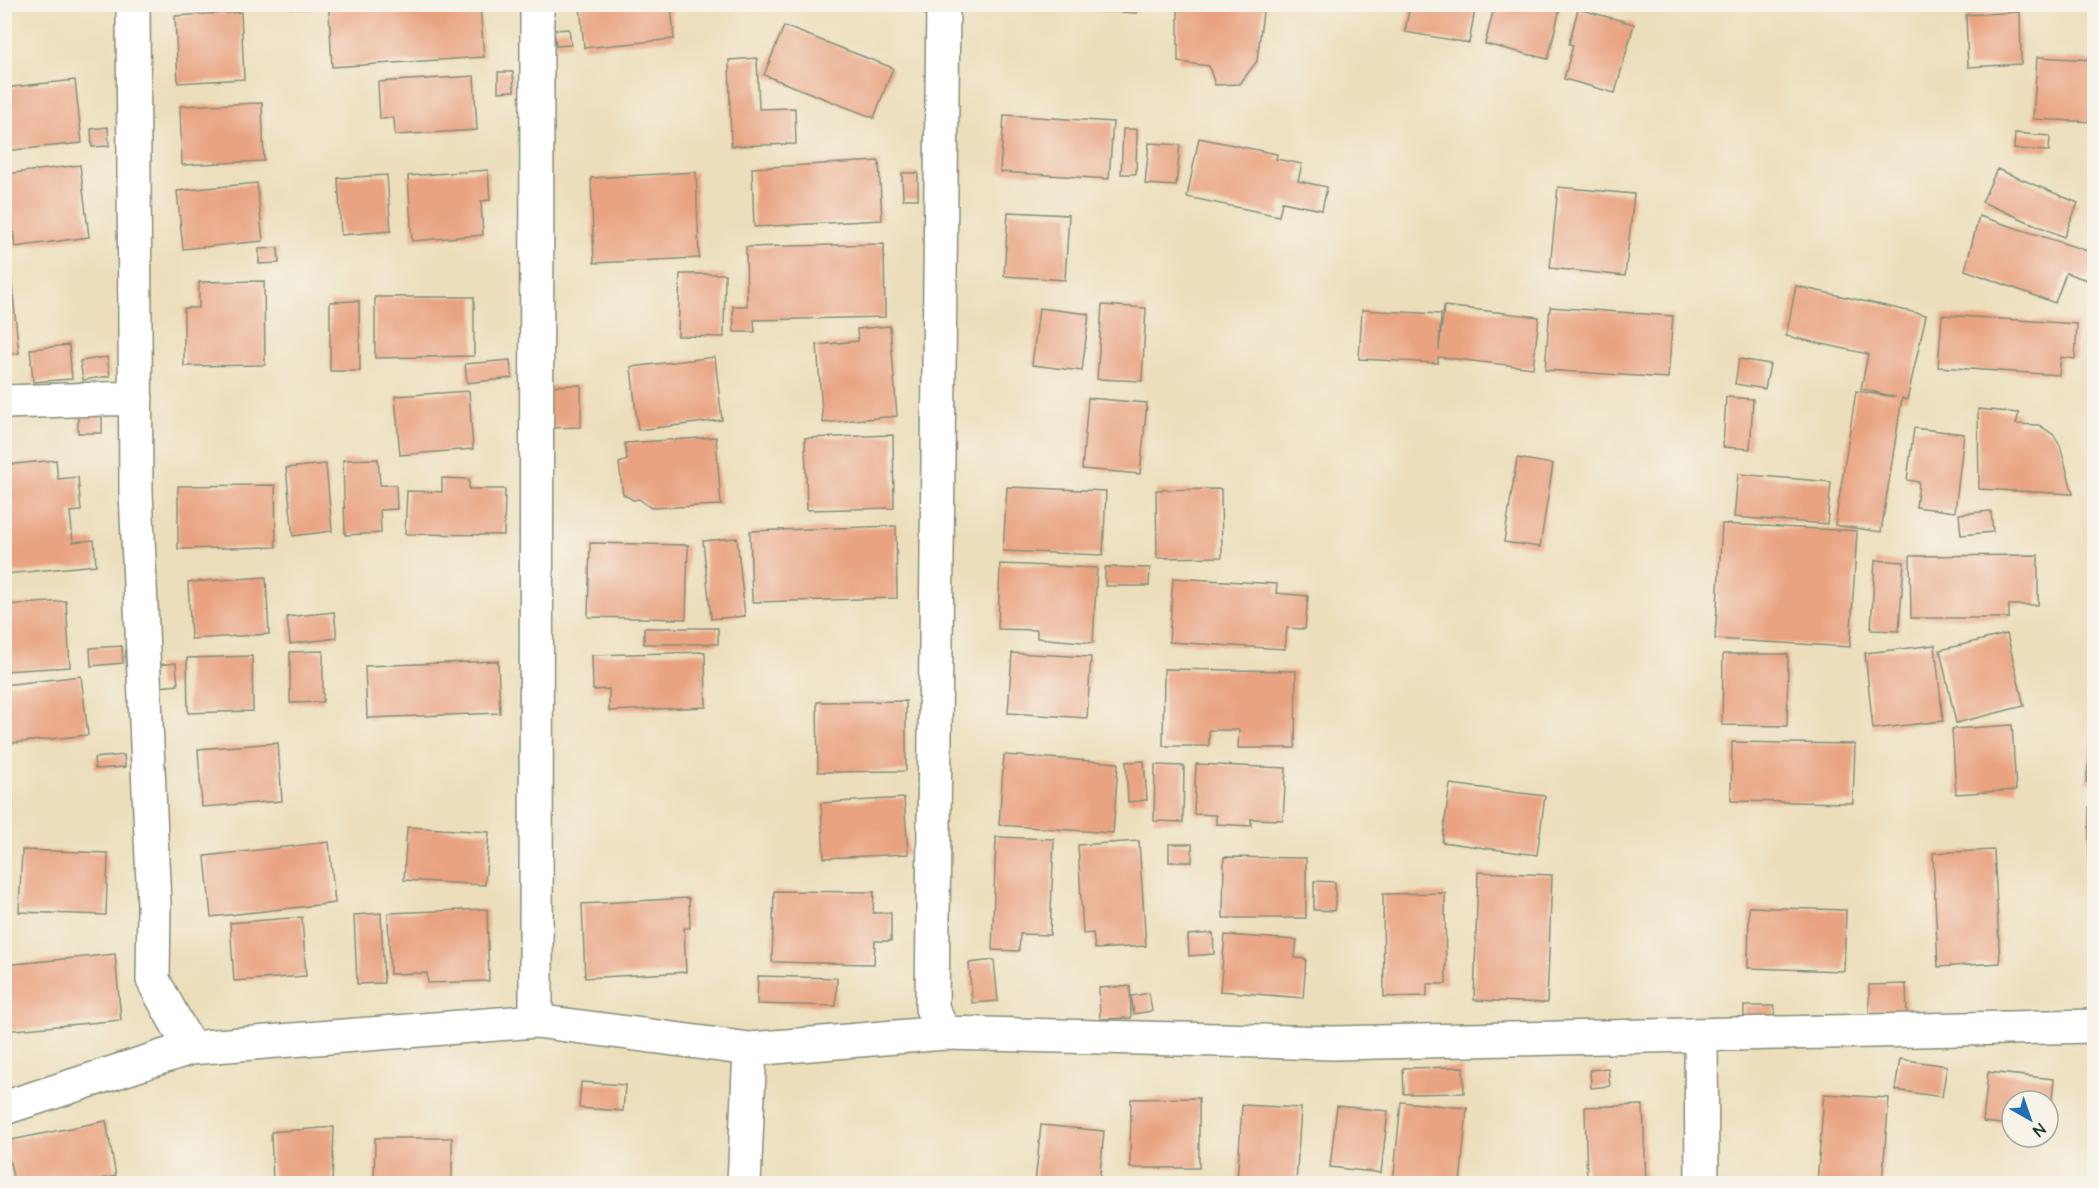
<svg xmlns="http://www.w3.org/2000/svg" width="2099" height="1188" font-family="'Architects Daughter',sans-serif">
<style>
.building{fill:#e9a381}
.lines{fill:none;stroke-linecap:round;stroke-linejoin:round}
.minor-casing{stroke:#868e78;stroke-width:36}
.minor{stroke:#fff;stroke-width:33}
</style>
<rect width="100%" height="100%" fill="#f7f3e8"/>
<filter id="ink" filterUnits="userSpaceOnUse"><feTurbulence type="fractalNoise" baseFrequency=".0167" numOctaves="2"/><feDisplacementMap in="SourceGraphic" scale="12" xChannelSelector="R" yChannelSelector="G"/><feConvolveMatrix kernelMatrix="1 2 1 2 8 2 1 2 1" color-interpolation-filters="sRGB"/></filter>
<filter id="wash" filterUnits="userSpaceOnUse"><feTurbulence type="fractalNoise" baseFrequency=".008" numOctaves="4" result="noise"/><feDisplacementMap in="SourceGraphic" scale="24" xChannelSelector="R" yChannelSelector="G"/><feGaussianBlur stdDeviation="1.35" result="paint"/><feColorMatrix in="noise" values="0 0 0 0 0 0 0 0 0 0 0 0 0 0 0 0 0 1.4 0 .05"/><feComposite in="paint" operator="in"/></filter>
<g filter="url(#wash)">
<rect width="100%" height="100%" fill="#ecdebb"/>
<g id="blocks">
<path class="building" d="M290,4H311V9L290,8Z
M405,4H480L484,57L332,67L329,10Z
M580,4H671L674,39L584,48Z
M1029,4H1137V13L1029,7Z
M1178,4H1264L1257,61L1240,84L1215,85L1209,66L1178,62Z
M1410,4H1476L1469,43L1405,32Z
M1495,4H1561L1548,59L1485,44Z
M1578,9L1634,24L1615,93L1564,79L1573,45L1569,44Z
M241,12L244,79L178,83L175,16Z
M2020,12L2021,64L1968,67L1966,15Z
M784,26L893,68L874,118L764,75Z
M569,29L571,45L556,46L554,30Z
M2037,57L2094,60V122L2033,119Z
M757,58L759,109L795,108L796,144L731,146L729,60Z
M498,72H513L514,91L498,92Z
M474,76L477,130L395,135L394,118L380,119L378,82Z
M75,80L82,143L4,151V88Z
M262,103L264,161L182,165L180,106Z
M1004,115L1113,122L1109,179L1000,172Z
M108,127L109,146L92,147L91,129Z
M1123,129H1137L1136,174H1121Z
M2015,133L2050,136L2049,151L2014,149Z
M1199,138L1277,154L1276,159L1302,164L1298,181L1327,187L1322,210L1282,202L1279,216L1187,197Z
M1149,143L1180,145L1176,186L1145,184Z
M879,161L882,220L754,227L752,168Z
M80,165L89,237L15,247L6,174Z
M1997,169L2078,203L2064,237L1982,202Z
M488,170L490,200L481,201L483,235L412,241L408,176Z
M696,172L699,258L594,263L591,178Z
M902,173H918V199H903Z
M387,175L391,231L341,235L338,178Z
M257,183L263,241L183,249L177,191Z
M1558,187L1634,194L1625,276L1550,268Z
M1008,212L1069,215L1065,280L1004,276Z
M1979,216L2094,253L2087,280L2066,273L2055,303L1965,270Z
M884,244L885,317L754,320L755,332H734L733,306H747L746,247Z
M278,248L279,263L259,264V249Z
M680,274H725L724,337L678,336Z
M11,275L19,353L4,355V276Z
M264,281L265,365L184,366V308H199V282Z
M1796,286L1926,315L1907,400L1902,398L1881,532L1835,525L1856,391L1896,397L1861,389L1868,354L1786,336Z
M375,297H474V356L375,358Z
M359,301L360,371H330V302Z
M1102,305L1146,308L1142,381L1097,379Z
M1444,306L1539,317L1533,368L1438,357V363L1359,359L1362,310L1441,314L1439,350Z
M1550,307L1673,316L1668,378L1545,370Z
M1039,308L1089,314L1082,371L1032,365Z
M1942,315L2077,324L2075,359L2061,357L2059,375L1938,367Z
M890,326L897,416L823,423L817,345L858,341L857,329Z
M69,345L72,379L33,382L30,349Z
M107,357L110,376L83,380L80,361Z
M715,357L722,420L638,430L631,367Z
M1739,359L1770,364L1765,389L1735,384Z
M510,360L512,378L467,383L465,364Z
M581,385V427L547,428L546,386Z
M469,391L473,449L400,455L395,396Z
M1726,397L1753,399L1750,449L1723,447Z
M1088,398L1147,403L1140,474L1082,469Z
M1978,409L2019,413L2016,424L2039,425L2054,435L2060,445L2073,494L1979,489Z
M78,415H102V433H78Z
M1914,428L1964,434L1955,512L1916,507L1919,482L1907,480Z
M893,435L894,508L807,510L805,438Z
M716,437L721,505L651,508L639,499L633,500L623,494L619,463L627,460L625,443Z
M1517,458L1553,464L1540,547L1504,542Z
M378,459L380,485H396L397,509L380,510L381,533L345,535L343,460Z
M56,460L58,479L78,477L81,511L70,512L73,542L94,540L96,565L6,574L4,465Z
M326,464L332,531L293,536L286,468Z
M1738,474L1831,482L1827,524L1734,517Z
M442,478L469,479V489H505L504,535L405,534L407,491L442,492Z
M275,485L276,547L178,549V486Z
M1007,487L1106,491L1103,555L1003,551Z
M1221,489L1222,557L1157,558L1156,490Z
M1991,511L1993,532L1961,535L1959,514Z
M1722,524L1857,531L1850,647L1715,639Z
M896,526L897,598L752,602L750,531Z
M737,538L745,616L711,619L703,541Z
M590,543L688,545L686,619L588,617Z
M2038,555V605H2009V618H1911L1910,556Z
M1875,560L1904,562L1899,631L1871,630Z
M1000,564L1097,568L1093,643L1037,638V630L998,629Z
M1105,567L1150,568L1149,586H1105Z
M266,577L269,634L191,639L188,582Z
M1173,578L1277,584L1276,593L1308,596L1305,629L1287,628L1285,649L1169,642Z
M66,601L70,667L4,671V605Z
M334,612L337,638L290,644L287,617Z
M644,628H718V644H644Z
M2007,634L2024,706L1956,723L1940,650Z
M1935,645L1943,721L1873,729L1865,653Z
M122,646L123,663L91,666L90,648Z
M323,651V702L290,703V652Z
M705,652L706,707L609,711V689L593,690L592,655Z
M1012,653L1091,657L1087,718L1008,713Z
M1723,654H1788L1787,726L1722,725Z
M252,656L253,711L188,713L187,658Z
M498,661L500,713L367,718L365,666Z
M176,663L178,685L159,687L157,665Z
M1164,669L1296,671L1295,748H1238L1239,730H1209V746H1163Z
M81,676L88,735L4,744V685Z
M906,701V771L818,772L817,702Z
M2012,725L2016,790L1956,794L1952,729Z
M2092,738H2094V784L2086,782Z
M1732,742L1855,744L1853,803L1731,801Z
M278,743L282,801L202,807L198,749Z
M124,755L125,767L95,769L94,758Z
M1004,755L1118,763L1113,833L999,825Z
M1144,761L1147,800L1128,802L1126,762Z
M1196,764L1286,768L1283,820L1251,819V826L1216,824V815L1194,814Z
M1155,765L1184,766L1183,822L1154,821Z
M4,781L10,804L4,805Z
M1450,784L1545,796L1537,855L1442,842Z
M904,798L908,854L824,858L821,803Z
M2089,807H2094V860H2089Z
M407,827L489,832L485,885L404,880Z
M996,837L1054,839L1050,935L1020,934L1019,951L992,950Z
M1139,841L1146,946L1095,949L1093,933L1083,934L1078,845Z
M329,842L335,903L211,917L205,856Z
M1169,844H1192V862H1169Z
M22,850L108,853L106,915L19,912Z
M1994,850L2000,963L1938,967L1933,853Z
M1224,857L1306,858V918H1223Z
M1478,872L1552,875L1547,1003L1474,1000Z
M1314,881L1335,882V911L1314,910Z
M774,891L874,892L873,913H891V941H875L874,964L772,962Z
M1445,893L1446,984H1427V996L1384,997L1383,894Z
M689,898L690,928H684L686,972L585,978L582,904Z
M4,899L9,939L4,940Z
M1749,907L1846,910L1844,971L1748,968Z
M487,909L489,981L428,983L427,973L390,974L388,913Z
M381,913L384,983L357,984L354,915Z
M302,917L306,976L234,981L230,923Z
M1213,933L1214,954L1189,956L1188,935Z
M1225,935L1297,940L1295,958L1306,959L1303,998L1220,991Z
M115,954L121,1020L4,1031V965Z
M994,960L998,1001L972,1003L969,963Z
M758,976L837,978L836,1006L757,1004Z
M1906,984L1907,1015H1869V985Z
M1130,986L1131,1018L1100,1019L1099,988Z
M1149,993L1152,1011L1134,1014L1131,996Z
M1744,1006H1774L1775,1022H1744Z
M1900,1059L1947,1066L1942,1097L1895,1090Z
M1463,1067L1464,1093L1404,1094L1403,1068Z
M1608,1068L1610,1086L1591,1088L1590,1070Z
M1988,1072L2054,1079L2050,1118L2048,1101H2012V1125L1983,1122Z
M581,1082L625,1085L623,1111L579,1108Z
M1824,1094L1889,1098L1882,1184H1817Z
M1199,1098V1168H1130L1131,1099Z
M1401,1102L1467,1108L1460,1184H1393Z
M1242,1105L1301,1108L1296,1184H1237Z
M1643,1105L1646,1184H1587L1585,1107Z
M1337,1106L1388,1111L1381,1173L1330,1167Z
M106,1121L116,1176L76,1184H14L6,1141Z
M1041,1125L1104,1131L1099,1184H1035Z
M334,1127L332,1184H273L271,1132Z
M375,1138H452V1184H374Z"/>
</g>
</g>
<g filter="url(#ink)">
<use href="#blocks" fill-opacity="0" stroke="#868e78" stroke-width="1.5"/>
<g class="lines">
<defs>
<path id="minor" d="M133,4L136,492L154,905L153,980L190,1048
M943,4L932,1008L944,1033
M4,402L136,398
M536,1021L537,4
M1701,1036L1702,1184
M4,1108L190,1048L536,1021L750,1049L944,1033L1334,1043L2094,1026
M744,1184L750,1049"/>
</defs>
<use href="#minor" class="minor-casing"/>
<use href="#minor" class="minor"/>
</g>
</g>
<rect width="2099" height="1188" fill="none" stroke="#f7f3e8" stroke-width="24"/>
<g transform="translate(2030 1119) rotate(140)"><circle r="28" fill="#f7f3e8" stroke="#a1aaa0" stroke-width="1.5"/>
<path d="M0-4.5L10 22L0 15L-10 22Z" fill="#1f6fb2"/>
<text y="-9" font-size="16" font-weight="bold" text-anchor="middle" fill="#1f3d34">N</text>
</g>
</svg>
